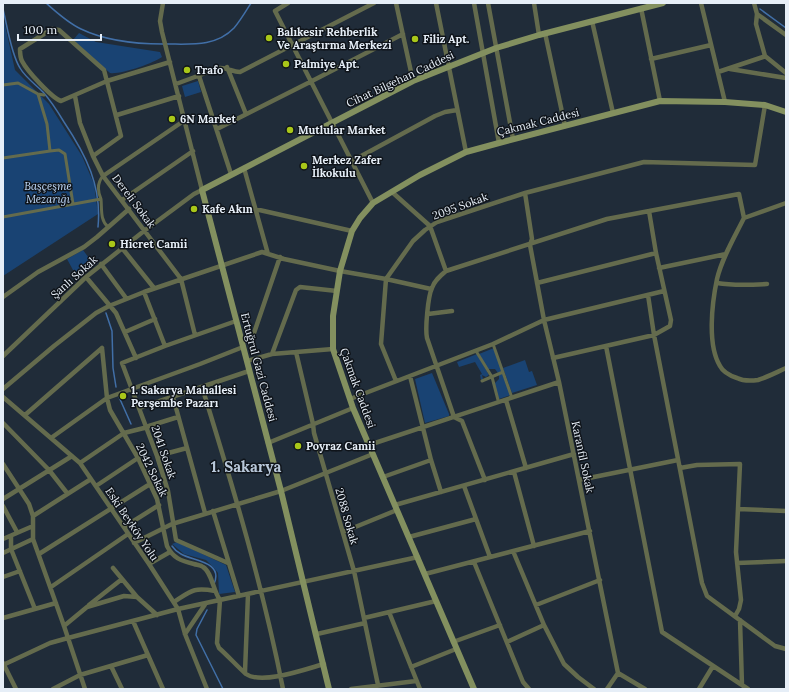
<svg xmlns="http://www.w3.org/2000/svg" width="789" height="692" font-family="Lora,serif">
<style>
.green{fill:#194373}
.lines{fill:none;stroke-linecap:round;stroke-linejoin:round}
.stream{stroke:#416fa7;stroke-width:1.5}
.pedestrian{stroke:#646b4d;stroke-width:3}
.minor{stroke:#646b4d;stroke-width:4.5}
.secondary{stroke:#83905f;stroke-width:6}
.minor-bridge{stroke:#646b4d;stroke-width:4.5}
.poi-dot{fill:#a9c719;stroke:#0f141a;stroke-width:1.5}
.labels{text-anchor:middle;stroke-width:3;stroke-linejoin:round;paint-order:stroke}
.poi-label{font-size:11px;font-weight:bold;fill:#e6eef7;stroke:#0f141a;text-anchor:start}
.street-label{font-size:11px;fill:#e6eef7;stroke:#0f141a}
.park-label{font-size:11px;font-style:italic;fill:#c2dcfc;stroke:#0f141a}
.district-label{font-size:15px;font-weight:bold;fill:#b9c8da;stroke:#0f141a}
</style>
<rect width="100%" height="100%" fill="#202c39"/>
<path class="green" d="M3,16L15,70L49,104L82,156L94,184L98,214L3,276Z
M79,33L96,42L160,52L162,57C154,63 120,75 110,73L73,40Z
M198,81L201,92L185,97L182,86Z
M83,250L94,265L79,275L73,270L67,259Z
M494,348L502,371L498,373L495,369H488L479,354Z
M477,354L489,375L486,377L482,375L483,379L481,380L480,375L482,374L475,362L459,367L457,362Z
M525,360L529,372L532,371L537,385L512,393L503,368Z
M432,373L449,414V416L425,423L415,379Z
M503,373L511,395L499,399L494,384L499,379V375Z
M177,542L226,565L235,592L219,594L218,573L214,568L206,560L184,554L172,544Z"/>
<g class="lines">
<path class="stream" d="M46,3C56,12 68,23 81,29C106,41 135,44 163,44
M3,9C7,25 11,54 20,68C25,77 35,84 43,92C51,101 58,112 64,122C86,155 102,186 98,227
M760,9L786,28
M167,44C190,44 216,47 234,28C240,21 246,11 251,3
M106,313L112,331L113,368L116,387
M119,397L131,424
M172,546C174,549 177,552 181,554C192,561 224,561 214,584
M207,610L197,629L196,635L223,689"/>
<path class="pedestrian" d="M3,85L18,83L38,94L44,95
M38,94L47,124L50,151
M3,158L50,151L59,150L65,154L73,204
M101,199C97,190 97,183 103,176
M3,217L101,199C102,210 100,220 108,227
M493,344L511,395
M476,351L492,377L498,400
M482,381L503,372"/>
<path class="minor" d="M288,3L275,11L373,203
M396,3L413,81
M436,3L466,152
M474,3L499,143
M488,3L513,139
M534,3L539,35
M701,3L725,102
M754,3L757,14L756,24L765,56L786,73
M641,8L660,101
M757,14L786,35
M592,21L613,113
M545,33L565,126
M651,59L711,45
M227,67L246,114
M730,69L786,78
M718,72L763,57
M199,76L231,174
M176,84L219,68C227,67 232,72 240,72L374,3
M75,96L80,123L93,156L103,176L181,279L195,335
M117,115L179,96
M217,129L312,81L403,34
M93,156L121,136L104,70L59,30L52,29L20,49C20,53 20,57 22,61C27,71 52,98 61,101L107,81L170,62
M352,161L435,116L445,112L457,110
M244,168L268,254
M103,176L185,120
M392,192L430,226L446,271
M525,193L532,239L530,245L544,320L559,382L618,673
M122,200L193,151
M786,203L744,218C734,238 722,258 717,279C712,303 707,345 720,366C723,372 731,376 737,378C743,381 751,381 758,380C768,377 777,372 786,368
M255,209L352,231
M122,248L154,288
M101,264L126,298
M659,268L726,254
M86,277L116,313L136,358
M537,283L656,253
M717,283C734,286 750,285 767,284
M144,292L165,346
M648,295L654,335L702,583L707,596L775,646L786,649
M3,297L38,272L84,247L97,237L129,209
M428,314L452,311
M125,332L155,319
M241,339L249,337L254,333L280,257
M606,346L662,632L748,689
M102,348L107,398L110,410L138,458L157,499L167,546C173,558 181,561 194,564C197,565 201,565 203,567C212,572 213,591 220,600L217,643L219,648C228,656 237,666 246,674C262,685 306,669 324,664
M296,352L313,424L314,433L354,571L378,685
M272,354L296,290L300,287L337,291
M3,356L86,277L144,231L194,194L202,190L162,32L160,21L163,3
M553,358L654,335L670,326L671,320L656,253L649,211
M247,361L272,354L333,349
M410,376L431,460L441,492
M396,381L381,344L386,279L413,241L425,230L437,222L525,193L644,162L755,165L765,105
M202,387C233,487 263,587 283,689
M3,389L54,346L96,313L109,306L144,292L262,252L284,259L340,271L386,279L431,289
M3,397L80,463L149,564L178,609L185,634L207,689
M173,397L205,513
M350,399L493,344L544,320L664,291
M506,400L526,468
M139,408L249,371
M25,415L102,348
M3,423L49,470L67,493
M149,426L178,417
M51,438L107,398L200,364L243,347
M268,443L353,408
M369,445L559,382
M157,456L187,448
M80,463L124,433L144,428
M3,464L29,504L33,516V539L64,626L85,689
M680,468L697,465L740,464L736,552L741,600L739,609L735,616
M514,472L534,546
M383,477L431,460
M485,480L462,421L454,417L427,338C425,329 428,296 432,288C434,281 440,276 446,271L607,219L739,194L744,218
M579,480L678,460
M96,486L138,458
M464,486L490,557
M3,499L72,456
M395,505L574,454
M3,506L17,532
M738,509L786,511
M213,511L239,596
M33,516L91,479
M124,527L159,505
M343,532L397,510
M11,536V549L35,609
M409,537L476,519
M3,539L33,526
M134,543L172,524L281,491L373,454
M513,551L544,625L564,664L578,677L594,689
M3,553L33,539
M39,554L150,484
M474,562L523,682L529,689
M228,563L176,540L168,491L157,456L122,363L165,346L236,321
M737,563L786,561
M149,564L170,552
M113,568L137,597
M425,574L590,531
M3,577L20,571
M51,587L128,534
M174,602C191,591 193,587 215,591
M89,605L122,579
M536,605L600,580
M389,612L420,689
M3,618L56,603
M364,618L436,601
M740,620L742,685
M133,621L163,689
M64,626L87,607L124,596L137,597L157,615
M185,634L206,603
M317,634L365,623
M453,642L500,625
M507,642L544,625
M3,663L16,689
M3,665L50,643L68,638L178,609L418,557
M111,666L122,689
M411,667L456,649
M245,672L248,594
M618,673L645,689
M53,689L80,675L148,655
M351,689L416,681
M607,689L618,673
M699,689L713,666"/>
<path class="secondary" d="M329,689L281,491L202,190L413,81L496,48L539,35L663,3
M474,689L353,408L333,349V316L340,271L352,231L360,218L373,203L420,175L466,152L499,143L660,101L725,102L765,105L786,112"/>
<path class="minor-bridge" d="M144,428L149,426"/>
</g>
<g class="poi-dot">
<circle cx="269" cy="38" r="4"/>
<circle cx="415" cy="39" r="4"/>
<circle cx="286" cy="64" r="4"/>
<circle cx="187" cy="70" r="4"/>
<circle cx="172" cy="119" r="4"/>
<circle cx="290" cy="130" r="4"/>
<circle cx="304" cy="166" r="4"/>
<circle cx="194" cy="209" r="4"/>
<circle cx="112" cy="244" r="4"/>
<circle cx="123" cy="396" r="4"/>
<circle cx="298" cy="446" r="4"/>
</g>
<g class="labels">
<g class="poi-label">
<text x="277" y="36">Balıkesir Rehberlik<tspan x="277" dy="13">Ve Araştırma Merkezi</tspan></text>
<text x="423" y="43">Filiz Apt.</text>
<text x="294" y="68">Palmiye Apt.</text>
<text x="195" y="74">Trafo</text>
<text x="180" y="123">6N Market</text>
<text x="298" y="134">Mutlular Market</text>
<text x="312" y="164">Merkez Zafer<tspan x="312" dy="13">İlkokulu</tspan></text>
<text x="202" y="213">Kafe Akın</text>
<text x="120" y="248">Hicret Camii</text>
<text x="131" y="394">1. Sakarya Mahallesi<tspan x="131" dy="13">Perşembe Pazarı</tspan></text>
<text x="306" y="450">Poyraz Camii</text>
</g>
<g class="street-label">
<text transform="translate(400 79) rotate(-25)" y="4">Cihat Bilgehan Caddesi</text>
<text transform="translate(538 122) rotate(-14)" y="4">Çakmak Caddesi</text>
<text transform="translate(134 201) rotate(53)" y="4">Dereli Sokak</text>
<text transform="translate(460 206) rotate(-20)" y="4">2095 Sokak</text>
<text transform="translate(74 277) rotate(-42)" y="4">Şanlı Sokak</text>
<text transform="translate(259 367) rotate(75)" y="4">Ertuğrul Gazi Caddesi</text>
<text transform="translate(358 388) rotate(70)" y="4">Çakmak Caddesi</text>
<text transform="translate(164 452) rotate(71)" y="4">2041 Sokak</text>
<text transform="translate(583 457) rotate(78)" y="4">Karanfil Sokak</text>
<text transform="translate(152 470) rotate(64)" y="4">2042 Sokak</text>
<text transform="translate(347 516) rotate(74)" y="4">2088 Sokak</text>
<text transform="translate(132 524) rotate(56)" y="4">Eski Beyköy Yolu</text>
</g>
<g class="park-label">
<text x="48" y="190">Başçeşme<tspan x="48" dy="13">Mezarığı</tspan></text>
</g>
<g class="district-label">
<text x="246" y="472">1. Sakarya</text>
</g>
</g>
<rect width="789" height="692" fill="none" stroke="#e6eef7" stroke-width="8"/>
<path d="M18 34v6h83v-6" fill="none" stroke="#e6eef7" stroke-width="2"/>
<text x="24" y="34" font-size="12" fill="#e6eef7" stroke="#0f141a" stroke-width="3" paint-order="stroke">100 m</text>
</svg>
